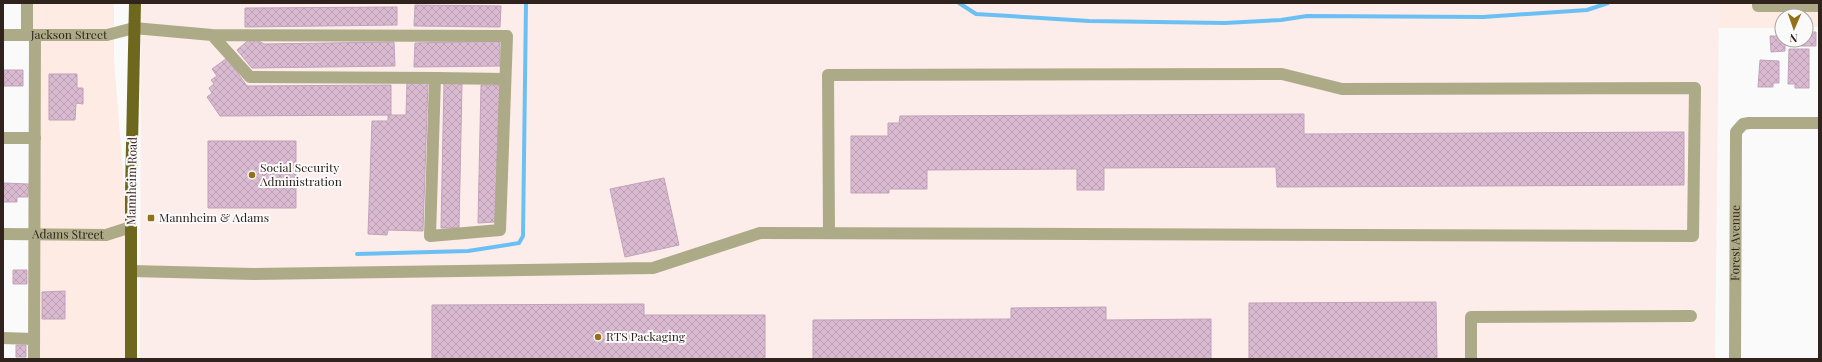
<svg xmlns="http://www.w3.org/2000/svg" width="1822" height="362" font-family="'Playfair Display',serif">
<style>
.built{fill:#feebe3}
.industrial{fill:#fcecea}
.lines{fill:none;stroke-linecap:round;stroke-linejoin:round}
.stream{stroke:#6bc0f3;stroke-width:4}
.building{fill:url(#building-cross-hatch);stroke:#c2a3ba}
.minor{stroke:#adab87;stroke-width:12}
.major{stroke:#6e681e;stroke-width:12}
.poi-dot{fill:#947018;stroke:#fafafa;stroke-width:1.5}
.labels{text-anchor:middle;stroke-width:4;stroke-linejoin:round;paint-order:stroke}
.street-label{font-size:12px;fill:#30221c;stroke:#fafafa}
.poi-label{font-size:12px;fill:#30221c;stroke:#fafafa;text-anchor:start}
</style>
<defs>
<pattern id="building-cross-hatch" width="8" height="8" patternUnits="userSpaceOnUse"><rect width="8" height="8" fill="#dabad1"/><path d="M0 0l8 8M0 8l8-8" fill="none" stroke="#bba0b3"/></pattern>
</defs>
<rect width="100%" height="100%" fill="#fafafa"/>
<path class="built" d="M29,3H114V59L128,236V359H35Z
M1719,3H1819V27H1806V16H1782V28H1719Z"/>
<path class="industrial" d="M141,3H1719L1715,359H140Z"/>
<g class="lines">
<path class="stream" d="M959,3L976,14L1089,21L1225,23L1281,20L1307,16L1483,17L1587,10L1608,3
M357,254L468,251L519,243L523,236L526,3"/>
</g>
<path class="building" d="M415,5L501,6L500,27L414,26Z
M397,7V25L245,27V8Z
M1806,32H1816V46H1801V40H1806Z
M1770,36H1782V40H1785V51L1771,52Z
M252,37L264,44L394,42L395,66L252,68L237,50Z
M500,41V66L414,67L415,43Z
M1789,49H1809V88H1795V84H1788Z
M227,58L247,86L391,85V115L220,116L207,97L212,93L209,88L214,84L211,80L217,76L212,69Z
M1760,60L1779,61V83H1773V87H1758Z
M4,70H23V86H4Z
M49,74H77V88H83V104L76,103L75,120H49Z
M407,81L428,82L423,231L388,230L387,235L368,234L372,121H388V115H406Z
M444,83H462L459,228H441Z
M481,85H500L495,222L478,223Z
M1304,114V134L1684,132V185L1277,187L1276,167L1104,168V190H1077V169L927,170V189H889V193H851V136H888V123H899L900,116Z
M208,141H296V208H208Z
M664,178L679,245L625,257L610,189Z
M4,183L29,184L28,197H17V202H3Z
M13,270H27V284H13Z
M65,291V319H42V292Z
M1436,302L1437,359H1249V303Z
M644,304V315H765V359H432V305Z
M1106,307V320L1211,319V359H813V320L1011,319V308Z
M16,345H26V357H16Z"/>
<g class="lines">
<g class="minor">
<path d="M1758,3V6H1819"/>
<path id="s1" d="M3,35H107L134,28L212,35L507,36L500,230L430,236L435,78L250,77L212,35"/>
<path d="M27,35V3"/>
<path d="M435,78L505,79"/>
<path d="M3,138H35"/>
<path id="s2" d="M3,234L106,235L131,227"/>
<path d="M131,271L253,274L653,268L760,233L1693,236L1695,88L1342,89L1282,74L828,75L829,232"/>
<path d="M3,338L34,339"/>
<path d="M34,359L35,35"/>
<path d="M1471,359V317L1691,316"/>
<path id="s3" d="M1735,359L1736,132L1743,124L1749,123H1819"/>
</g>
<path class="major" d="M131,359V192L135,3"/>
</g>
<g class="poi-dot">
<circle cx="252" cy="175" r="4"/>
<rect x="147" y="214" width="8" height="8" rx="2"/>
<circle cx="598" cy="337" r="4"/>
</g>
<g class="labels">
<g class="street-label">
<text dy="4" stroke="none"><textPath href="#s1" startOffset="66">Jackson Street</textPath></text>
<text transform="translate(132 181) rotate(-89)" y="4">Mannheim Road</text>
<text dy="4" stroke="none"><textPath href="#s2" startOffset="65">Adams Street</textPath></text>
<text dy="4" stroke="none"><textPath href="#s3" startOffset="116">Forest Avenue</textPath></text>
</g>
<g class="poi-label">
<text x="260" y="172">Social Security<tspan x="260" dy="14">Administration</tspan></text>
<text x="159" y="222">Mannheim &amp; Adams</text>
<text x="606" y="341">RTS Packaging</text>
</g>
</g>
<rect width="1822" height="362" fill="none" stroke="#30221c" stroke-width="8"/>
<g transform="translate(1794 28) rotate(182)"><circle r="19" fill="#fafafa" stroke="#a9a4a1"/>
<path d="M0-3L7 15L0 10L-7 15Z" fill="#947018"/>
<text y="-6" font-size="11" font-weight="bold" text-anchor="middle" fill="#30221c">N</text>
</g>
</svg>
